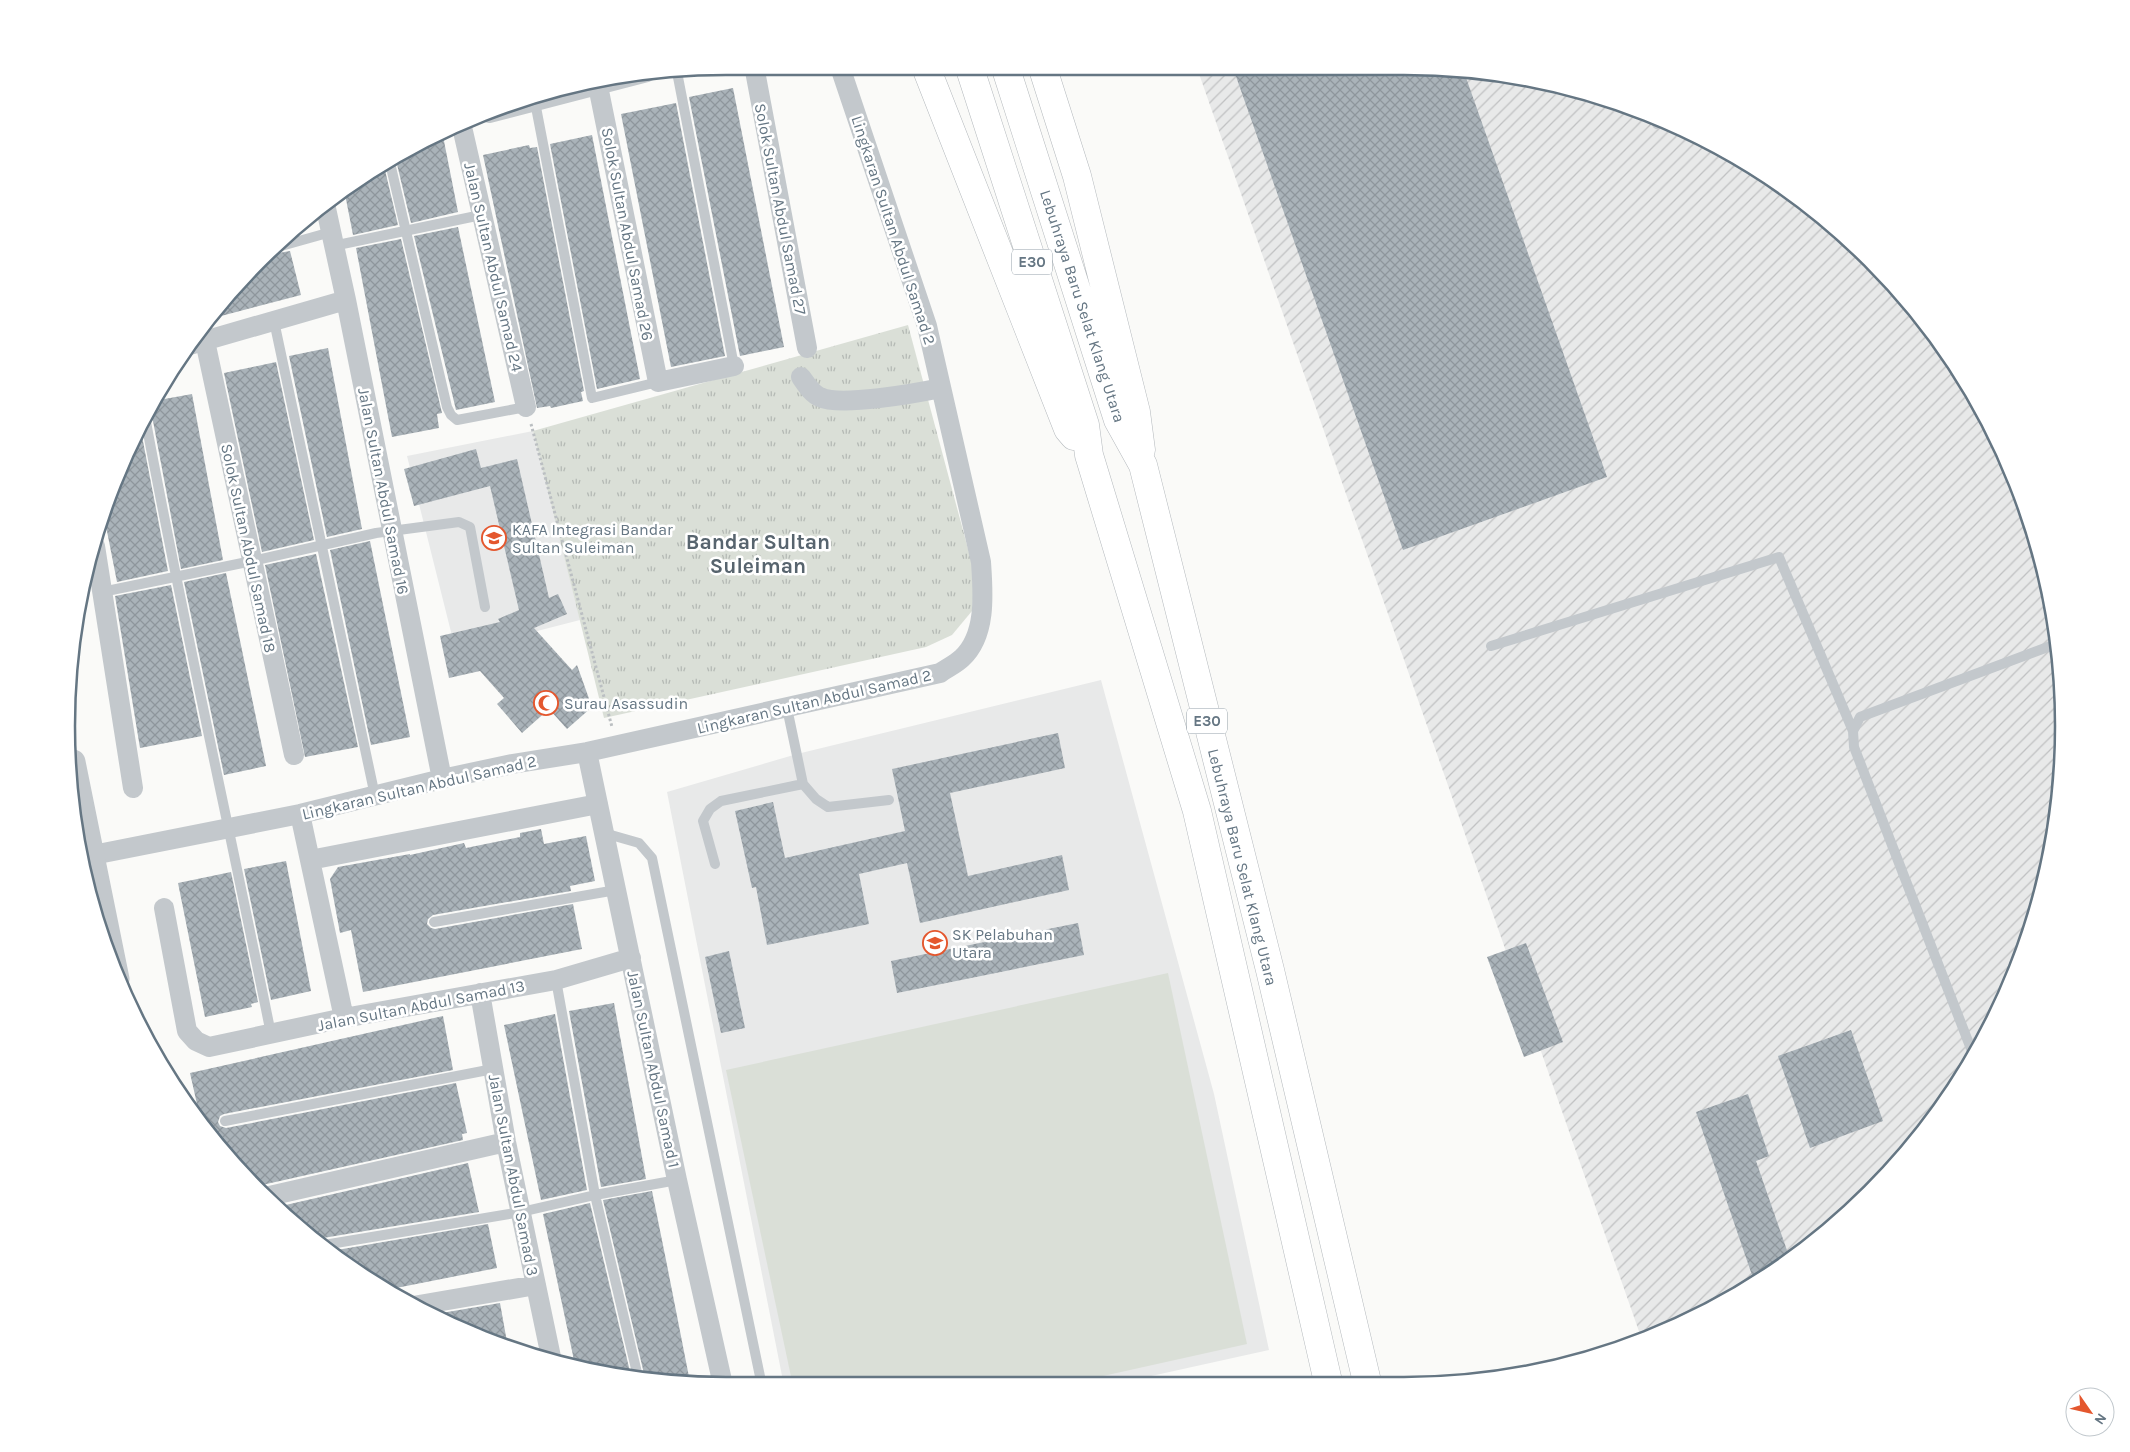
<svg xmlns="http://www.w3.org/2000/svg" width="2130" height="1452" font-family="Karla,sans-serif">
<style>
.built{fill:#e8e9e9}
.industrial{fill:url(#industrial-furrows)}
.green{fill:#dadfd7}
.park{fill:url(#park-tufts)}
.building{fill:url(#building-cross-hatch)}
.lines{fill:none;stroke-linecap:round;stroke-linejoin:round}
.motorway-casing{stroke:#b4b9bd;stroke-width:29}
.path{stroke:#bbbfc2;stroke-width:3;stroke-dasharray:2.5 2.5;stroke-linecap:butt}
.service{stroke:#c3c8cc;stroke-width:10}
.minor{stroke:#c3c8cc;stroke-width:20}
.tertiary{stroke:#c3c8cc;stroke-width:25}
.motorway{stroke:#fff;stroke-width:28}
.labels{text-anchor:middle;stroke-width:5;stroke-linejoin:round;paint-order:stroke}
.shield{fill:#fff;stroke:#939fa8;stroke-width:1}
.shield-label{font-size:15px;font-weight:bold;fill:#657683}
.street-label{font-size:16px;fill:#657683;stroke:#fff}
.poi-label{font-size:16px;fill:#657683;stroke:#fff;text-anchor:start}
.district-label{font-size:21px;font-weight:bold;fill:#57646e;stroke:#fff}
.rim{fill:none;stroke:#657683;stroke-width:2.5}
</style>
<defs>
<pattern id="industrial-furrows" width="10" height="10" patternUnits="userSpaceOnUse" patternTransform="scale(1.25)"><rect width="10" height="10" fill="#e8e9e9"/><path d="M-1 1l2-2M0 10L10 0M9 11l2-2" fill="none" stroke="#c0c1c2"/></pattern>
<pattern id="park-tufts" width="24" height="20" patternUnits="userSpaceOnUse" patternTransform="scale(1.25)"><rect width="24" height="20" fill="#dadfd7"/><path d="M3 7l-1-3M5 7V3M7 7l1-3M15 17l-1-3M17 17v-4M19 17l1-3" fill="none" stroke="#b4b9b4"/></pattern>
<pattern id="building-cross-hatch" width="8" height="8" patternUnits="userSpaceOnUse" patternTransform="scale(1.25)"><rect width="8" height="8" fill="#aab3b9"/><path d="M0 0l8 8M0 8l8-8" fill="none" stroke="#8e969c"/></pattern>
</defs>
<rect width="100%" height="100%" fill="#fafaf8"/>
<path class="built" d="M533,431L580,620L456,652L407,456Z
M1101,680L1214,1094L1269,1350L1106,1386H784L667,792L797,754Z"/>
<path class="industrial" d="M1404,66L1532,79L1696,134L1805,202L1870,259L1952,359L2013,473L2051,597L2064,726L2051,854L2014,978L1953,1092L1871,1192L1771,1274L1657,1335L1642,1340L1197,68Z"/>
<path class="green" d="M1168,973L1247,1344L1058,1386H793L726,1070Z"/>
<path class="park" d="M908,325L975,575L972,611L952,635L926,647L604,718L533,431Z"/>
<path class="building" d="M1404,66L1464,72L1607,477L1403,550L1233,68Z
M733,88L784,347L740,356L689,97Z
M676,103L725,356L671,367L621,114Z
M592,135L640,379L597,389L550,144Z
M443,136L458,212L411,223L396,160Z
M529,145L530,148L537,147L584,391L581,392L583,401L551,408L550,406L537,408L483,155Z
M384,166L398,225L353,235L344,189L359,178Z
M458,227L495,402L456,410L414,236Z
M401,239L442,413L437,414L439,428L392,437L356,248Z
M290,251L301,295L206,320L267,255Z
M328,348L362,529L327,537L289,356Z
M276,362L314,540L262,552L224,373Z
M192,394L223,560L181,569L153,421L150,416L159,400Z
M141,431L168,571L117,582L104,516L116,474Z
M476,449L481,468L517,459L549,598L558,594L567,614L534,628L572,670L577,665L592,707L567,729L549,709L522,733L497,704L504,698L480,671L449,678L440,636L500,622L498,619L519,610L490,486L414,506L404,469Z
M370,541L410,737L371,745L330,550Z
M316,554L358,747L305,757L265,565Z
M226,573L266,766L224,775L184,582Z
M171,585L202,736L140,748L115,596Z
M1058,733L1065,768L950,793L968,876L1062,855L1069,890L920,923L907,863L859,874L869,924L767,945L756,887L752,888L735,811L773,802L785,858L905,831L892,769Z
M541,829L544,844L586,836L595,881L570,886L571,891L433,915L428,919L427,924L431,928L435,929L573,904L582,949L363,992L351,930L340,933L330,879L338,867L410,854V855L464,843L466,848L520,837V833Z
M286,861L311,991L271,1000L244,869Z
M231,872L258,1002L251,1004L252,1007L205,1017L178,883Z
M1078,923L1084,955L897,993L891,961Z
M1526,943L1563,1042L1524,1057L1487,957Z
M729,951L745,1028L721,1033L705,957Z
M614,1003L646,1179L601,1187L569,1011Z
M555,1014L587,1190L541,1200L504,1025Z
M443,1016L453,1070L224,1114L220,1116L218,1122L220,1126L226,1128L456,1083L467,1133L462,1134L463,1140L262,1185L257,1189L199,1113L190,1073Z
M1851,1030L1883,1121L1810,1148L1778,1056Z
M1748,1094L1769,1156L1756,1161L1790,1259L1771,1274L1754,1281L1696,1112Z
M468,1163L479,1212L323,1238L319,1241L277,1207Z
M652,1191L666,1260L690,1382L645,1378L603,1200Z
M590,1203L631,1376L598,1373L575,1365L543,1214Z
M488,1224L497,1268L386,1290L359,1274L331,1251Z
M500,1303L507,1342L430,1315Z"/>
<g class="lines">
<defs>
<path id="motorway" d="M970,69L1085,425L1089,455L1197,811L1329,1386
M1006,69L1118,420L1143,465L1270,970L1368,1386
M1043,69L1077,176L1136,412L1141,450
M927,70L1068,429L1074,436"/>
</defs>
<use href="#motorway" class="motorway-casing"/>
<path class="path" d="M531,424L612,727"/>
<path class="service" d="M677,72L734,366
M535,102L592,398L658,382
M1656,121L1657,124
M390,163L447,407L451,415L457,420L526,407
M333,246L481,215
M274,248L331,232
M274,321L375,796
M146,422C184,627 230,830 271,1034
M102,592L252,561L376,533L459,522L470,527L485,607
M1491,646L1779,557L1853,731
M787,708L803,784L816,799L828,807L889,800
M604,833L639,843L652,858L762,1386
M715,864L703,821L710,809L721,801L803,784
M434,922L616,890
M556,980L595,1195L638,1377
M1973,1054L1854,747L1853,731L1860,717L2056,644
M225,1121L493,1069
M324,1245L521,1212L595,1195L677,1180"/>
<path class="minor" d="M755,71L807,348
M598,86L658,382L734,366
M489,113L647,72
M462,127L526,407
M325,204L346,300L442,779
M205,341L294,755
M190,345L346,300
M801,377C806,384 812,394 820,397C840,407 917,393 941,388
M95,546L133,788
M587,752L677,1180L723,1385
M300,814L344,1018
M93,855L300,814L442,779L512,764L587,752L940,673C947,668 956,664 962,658C987,635 983,592 981,562L927,326L841,70
M310,860L598,804
M164,908L187,1031L196,1041L209,1047L344,1018L556,980L631,958
M480,993L506,1142L551,1357
M265,1197L506,1142
M413,1306L536,1285"/>
<path class="tertiary" d="M73,762L117,979"/>
<use href="#motorway" class="motorway"/>
</g>
<defs>
<symbol id="school-ring" viewBox="-11 -11 22 22"><circle r="9.5" fill="#fff" stroke="#e4572e" stroke-width="1.5"/><path d="M0-5L7-2L0 1L-7-2ZM-4 1L0 2.5L4 1V4Q0 6-4 4Z" fill="#e4572e"/></symbol>
<symbol id="mosque-ring" viewBox="-11 -11 22 22"><circle r="9.5" fill="#fff" stroke="#e4572e" stroke-width="1.5"/><path d="M3.5-4.9A6 6 0 1 0 3.5 4.9A5 5 0 1 1 3.5-4.9Z" fill="#e4572e"/></symbol>
</defs>
<g fill-rule="evenodd">
<use href="#school-ring" x="480" y="524" width="28" height="28"/>
<use href="#mosque-ring" x="532" y="689" width="28" height="28"/>
<use href="#school-ring" x="921" y="929" width="28" height="28"/>
</g>
<g class="labels">
<g class="shield">
<rect x="1012" y="249.5" width="40" height="25" rx="4"/>
<rect x="1187" y="708.5" width="40" height="25" rx="4"/>
</g>
<g class="shield-label">
<text x="1032" y="267">E30</text>
<text x="1207" y="726">E30</text>
</g>
<g class="street-label">
<text transform="translate(781 209) rotate(79)" y="6">Solok Sultan Abdul Samad 27</text>
<text transform="translate(894 230) rotate(72)" y="6">Lingkaran Sultan Abdul Samad 2</text>
<text transform="translate(628 234) rotate(79)" y="6">Solok Sultan Abdul Samad 26</text>
<text transform="translate(494 267) rotate(77)" y="6">Jalan Sultan Abdul Samad 24</text>
<text transform="translate(1083 306) rotate(72)" y="6">Lebuhraya Baru Selat Klang Utara</text>
<text transform="translate(384 491) rotate(79)" y="6">Jalan Sultan Abdul Samad 16</text>
<text transform="translate(249 548) rotate(78)" y="6">Solok Sultan Abdul Samad 18</text>
<text transform="translate(814 701) rotate(-13)" y="6">Lingkaran Sultan Abdul Samad 2</text>
<text transform="translate(419 787) rotate(-13)" y="6">Lingkaran Sultan Abdul Samad 2</text>
<text transform="translate(1243 867) rotate(76)" y="6">Lebuhraya Baru Selat Klang Utara</text>
<text transform="translate(421 1005) rotate(-11)" y="6">Jalan Sultan Abdul Samad 13</text>
<text transform="translate(654 1069) rotate(78)" y="6">Jalan Sultan Abdul Samad 1</text>
<text transform="translate(514 1175) rotate(79)" y="6">Jalan Sultan Abdul Samad 3</text>
</g>
<g class="poi-label">
<text x="512" y="535">KAFA Integrasi Bandar<tspan x="512" dy="18">Sultan Suleiman</tspan></text>
<text x="564" y="709">Surau Asassudin</text>
<text x="952" y="940">SK Pelabuhan<tspan x="952" dy="18">Utara</tspan></text>
</g>
<g class="district-label">
<text x="758" y="549">Bandar Sultan<tspan x="758" dy="24">Suleiman</tspan></text>
</g>
</g>
<path d="M0 0H2130V1452H0ZM726 75H1404A651 651 0 0 1 2055 726V726A651 651 0 0 1 1404 1377H726A651 651 0 0 1 75 726V726A651 651 0 0 1 726 75Z" fill="#fff" fill-rule="evenodd"/>
<path class="rim" d="M726 75H1404A651 651 0 0 1 2055 726V726A651 651 0 0 1 1404 1377H726A651 651 0 0 1 75 726V726A651 651 0 0 1 726 75Z"/>
<g transform="translate(2090 1412) rotate(124)"><circle r="24" fill="#ffffff" stroke="#c1c8cd"/>
<path d="M0-4L9 19L0 12L-9 19Z" fill="#e4572e"/>
<text y="-8" font-size="14" font-weight="bold" text-anchor="middle" fill="#657683">N</text>
</g>
</svg>
